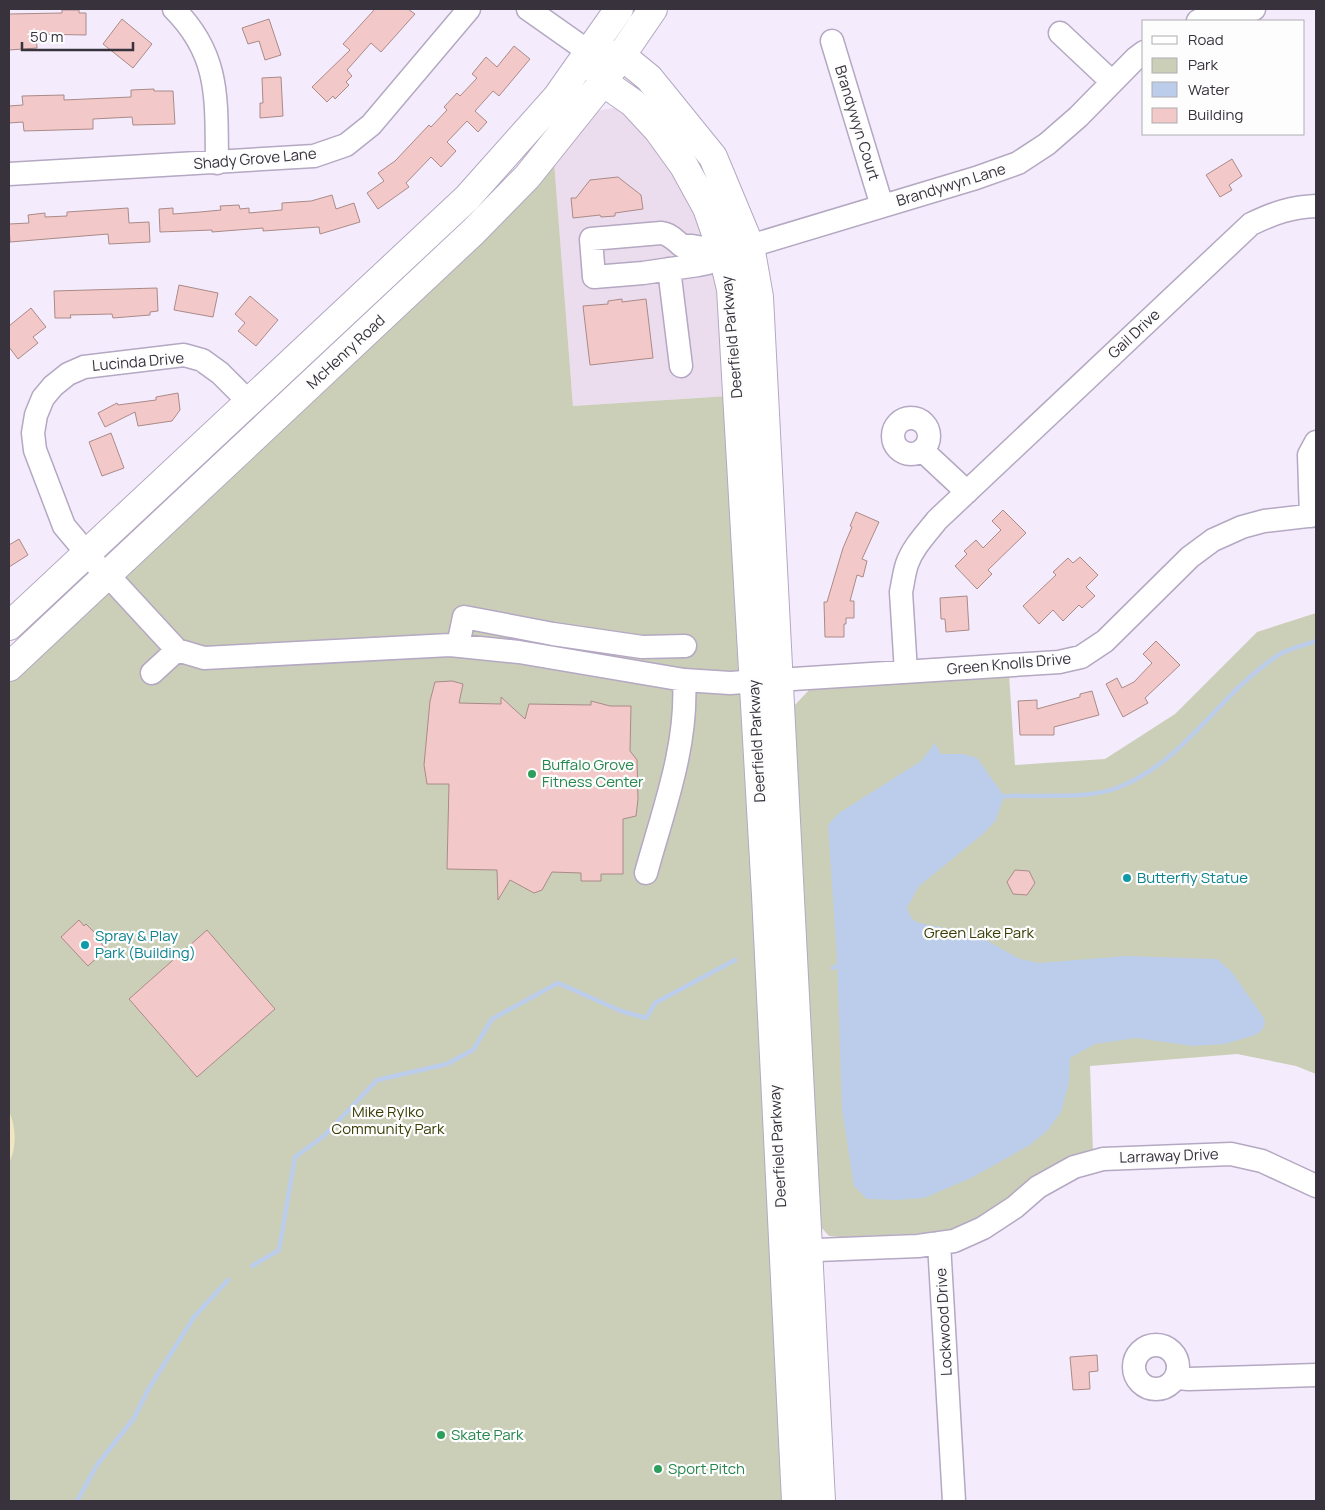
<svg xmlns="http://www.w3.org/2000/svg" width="1325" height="1510" font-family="Manrope,sans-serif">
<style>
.commercial{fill:#ecddee}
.green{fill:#cbcfb8}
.sand{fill:#f0e6c1}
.water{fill:#bbcdea}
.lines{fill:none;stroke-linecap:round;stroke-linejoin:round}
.stream{stroke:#bbcdea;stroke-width:4.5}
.building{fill:#f2c9c8;stroke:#aa8a89}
.minor-casing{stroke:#b4a8c2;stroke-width:25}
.major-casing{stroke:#b4a8c2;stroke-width:30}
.minor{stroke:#fff;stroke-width:22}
.major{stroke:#fff;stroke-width:28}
.leisure-dot{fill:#2e9e5b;stroke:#fdfdfd;stroke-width:2}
.culture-dot{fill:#0f9aa8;stroke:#fdfdfd;stroke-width:2}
.labels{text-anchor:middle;stroke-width:4.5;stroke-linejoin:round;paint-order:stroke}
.street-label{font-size:15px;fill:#37323c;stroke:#fdfdfd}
.leisure-label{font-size:15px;fill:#27864d;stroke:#fdfdfd;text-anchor:start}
.culture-label{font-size:15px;fill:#0d838f;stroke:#fdfdfd;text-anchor:start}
.park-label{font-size:15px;fill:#393d02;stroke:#fdfdfd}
</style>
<rect width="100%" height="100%" fill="#f4ecfc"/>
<path class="commercial" d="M613,108L623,111L655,143L703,222L718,283L728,396L573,406L554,161L591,116L601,110Z"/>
<path class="green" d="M554,161L573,406L728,396L786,1501H9V677Z
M1316,613V1074L1296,1066L1237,1054L1090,1066L1093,1152L990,1213L952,1231L932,1233L840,1237L829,1236L818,1224L803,864L792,708L810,689L1009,674L1015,765L1105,759L1175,714L1257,632Z"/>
<path class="sand" d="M9,1111C16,1127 17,1147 9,1163Z"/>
<path class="water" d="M935,743L941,754H963L977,758L1004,796L996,820L983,834L919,886L907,908L912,919L919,923L975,934L1020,959L1039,963L1127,956L1217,959L1231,971L1264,1018L1265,1024L1262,1030L1255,1035L1225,1044L1193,1046L1136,1038L1095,1044L1070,1058L1069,1082L1061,1112L1048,1130L1030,1145L971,1178L924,1198L896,1200L867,1199L854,1186L842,1110L837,959L828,825L839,813L921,761Z"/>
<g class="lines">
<path class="stream" d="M1000,797C1010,795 1021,796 1031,796C1059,795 1089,798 1117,788C1183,763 1218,696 1274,658C1285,649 1303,646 1316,641
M833,968L841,964
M252,1266L279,1250L295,1157L324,1136L377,1080L447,1064L473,1050L492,1019L558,983L621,1011L646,1018L655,1003L735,960
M77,1501L97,1465L134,1418L149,1388L194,1317L228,1280"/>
</g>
<path class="building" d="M375,9H408L415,14L381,52L371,43L347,70L352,76L346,82L349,85L335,99L333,96L327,102L312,87L350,50L343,44Z
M62,10H79V13H86V35L36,34L37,48L9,50V14L62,13Z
M122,19L152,44L133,68L103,44Z
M269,19L281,55L265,60L259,41L248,44L242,28Z
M514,46L530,59L499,96L493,91L475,111L487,122L478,132L467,121L447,142L456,151L441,167L431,157L406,183L409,187L378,209L367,193L384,181L378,173L395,161L429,125L431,127L447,110L444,107L457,93L460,96L477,78L472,74L486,57L497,67Z
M281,77L283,116L260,118V103H263L262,78Z
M154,89V91H173L175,124L133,125L132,117L93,119V129L24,131L23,122L9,123V106L23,105L22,96L64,95V100L131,97V90Z
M1232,159L1242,176L1229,185L1232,190L1220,197L1206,175Z
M618,177L641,195L643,209L615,213V216L601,217L600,215L573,218L571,198H576L590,180Z
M332,195L336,209L354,203L360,222L320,234L319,227L263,231V228L212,232V230L160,232L159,209L173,208V214L200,212L221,210L220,206L239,205L240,209L249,208V213L282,210V203L311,201Z
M128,208L129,223L149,222L150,242L109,244L108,234L10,242L9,224L29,223L28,215L45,213V217L67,216V212Z
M179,285L218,293L213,317L174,310Z
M157,288L158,311L150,312V315L113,318L112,314L70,315L71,318H55L54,291Z
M250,296L278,320L256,346L238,331L245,323L235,314Z
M622,299V302L646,299L653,358L590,365L583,306L608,304V301Z
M31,308L46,327L33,337L38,343L18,359L9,347V326Z
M178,393L180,410L172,421L138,426L135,412L105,427L98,413L117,403L118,405L156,400V397Z
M111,433L124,468L102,476L89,442Z
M1003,510L1026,533L988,570L992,574L977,589L955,566L967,554L964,551L976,540L983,548L1001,530L992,521Z
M856,512L879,522L862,559L867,561L863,577L857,575L850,601H854V618H846V624H844V637H825L824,602H827L843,548L852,527L850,526Z
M19,539L28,555L9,567V545Z
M1080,557L1098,575L1086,587L1095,596L1082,608L1079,605L1063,621L1053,610L1039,624L1023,606L1056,575L1053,572L1068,558L1073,563Z
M967,596L969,630L946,632L945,619H941L940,598Z
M1156,641L1180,665L1145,698L1148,703L1123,717L1106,684L1117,678L1122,688L1134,682L1152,663L1143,654Z
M452,681L463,684L459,703L501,704V697L525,719L529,704L591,705V701L610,706H631L630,751L637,760L638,799L636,816L623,819V874H601V881H581V873L552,872L542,890L534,893L510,880L498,900L497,870L447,869L449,784H427L424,765L430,701L435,682Z
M1092,691L1099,715L1054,727V735H1020L1018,701L1037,700V709L1080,697V694Z
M1015,870L1029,871L1035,883L1027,895L1013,894L1007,882Z
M79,920L84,926L86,924L101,939L99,941L106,949L88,966L61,937Z
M207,930L275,1009L197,1077L129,999Z
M1097,1355L1098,1371L1089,1372L1090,1389L1073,1390L1070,1357Z"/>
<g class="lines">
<defs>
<path id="minor" d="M174,9C221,56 216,101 217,163
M528,9L589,52
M1198,21L1215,14L1254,9
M1060,33L1112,82
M832,41L882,206
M9,174L314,156L346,145L371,125L469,9
M722,251L708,263L698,265L643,273L594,277L591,239L661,233C670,234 675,240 682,246H692L722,251L750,246L976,178L1018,163L1047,144L1078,117L1136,58L1144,52
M669,269L681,366
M249,402L220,373L202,360L184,355L84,367L68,374L53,386L43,398L36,415L33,433L35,450L64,526L106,576L117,585L177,650L204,658L450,645L519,652L684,680L730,683L1059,662L1081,657L1105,641L1190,557L1213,540L1242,527L1264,521L1316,515
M893 436a18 18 0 1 1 36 0a18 18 0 1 1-36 0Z
M922,450L967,492
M1311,516L1309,455L1316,442
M458,645L464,617L553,634L642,647L685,646
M906,672L901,592C903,583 904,573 907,564C913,547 926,534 937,520L1251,224C1274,213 1291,207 1316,206
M152,673L177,650
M646,873C663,811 688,746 684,680
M939,1243L954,1501
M792,1251L918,1246L954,1241L983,1228L1015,1207L1038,1187L1074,1167L1103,1159L1231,1154L1262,1161L1316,1186
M1134 1367a22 22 0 1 1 44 0a22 22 0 1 1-44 0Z
M1176,1378L1189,1379L1316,1375"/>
<path id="major" d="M589,52L622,56L649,78L713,157L750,246L759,297L821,1501
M589,52L603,82L633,103L658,130L684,166L707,208L722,251L731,289L766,895L796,1501
M9,626L467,198L557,97L619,9
M9,667L473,232L527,177L603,82L653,9"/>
</defs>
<use href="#minor" class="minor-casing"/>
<use href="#major" class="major-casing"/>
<use href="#minor" class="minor"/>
<use href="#major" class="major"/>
</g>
<g class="leisure-dot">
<circle cx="532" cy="774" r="5"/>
<circle cx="441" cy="1435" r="5"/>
<circle cx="658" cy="1469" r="5"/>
</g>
<g class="culture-dot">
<circle cx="1127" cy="878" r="5"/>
<circle cx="85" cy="945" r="5"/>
</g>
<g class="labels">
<g class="street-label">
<text transform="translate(857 123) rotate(73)" y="5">Brandywyn Court</text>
<text transform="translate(255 159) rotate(-5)" y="5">Shady Grove Lane</text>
<text transform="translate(951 185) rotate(-17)" y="5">Brandywyn Lane</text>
<text transform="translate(1134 334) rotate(-43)" y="5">Gail Drive</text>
<text transform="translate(732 337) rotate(-95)" y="5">Deerfield Parkway</text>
<text transform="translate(346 352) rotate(-43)" y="5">McHenry Road</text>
<text transform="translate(138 362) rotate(-5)" y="5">Lucinda Drive</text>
<text transform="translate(1009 664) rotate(-5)" y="5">Green Knolls Drive</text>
<text transform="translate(757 741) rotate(-93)" y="5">Deerfield Parkway</text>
<text transform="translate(778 1146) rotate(-93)" y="5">Deerfield Parkway</text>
<text transform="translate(1169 1156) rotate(-2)" y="5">Larraway Drive</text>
<text transform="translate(944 1322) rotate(-93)" y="5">Lockwood Drive</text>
</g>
<g class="leisure-label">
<text x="542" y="770">Buffalo Grove<tspan x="542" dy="17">Fitness Center</tspan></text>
<text x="451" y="1440">Skate Park</text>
<text x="668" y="1474">Sport Pitch</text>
</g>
<g class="culture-label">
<text x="1137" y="883">Butterfly Statue</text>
<text x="95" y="941">Spray &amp; Play<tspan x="95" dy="17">Park (Building)</tspan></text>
</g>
<g class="park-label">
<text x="979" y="938">Green Lake Park</text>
<text x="388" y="1117">Mike Rylko<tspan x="388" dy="17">Community Park</tspan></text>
</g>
</g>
<rect width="1325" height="1510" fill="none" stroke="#37323c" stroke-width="20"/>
<rect x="1142" y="20" width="162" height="115" fill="#fdfdfd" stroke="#aeacb0"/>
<rect x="1152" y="36" width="25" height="8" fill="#ffffff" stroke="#aeacb0"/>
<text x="1188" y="45" font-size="15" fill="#37323c">Road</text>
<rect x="1152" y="58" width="25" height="15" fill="#cbcfb8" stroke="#aeacb0"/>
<text x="1188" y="70" font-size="15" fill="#37323c">Park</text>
<rect x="1152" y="82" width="25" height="15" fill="#bbcdea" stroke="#aeacb0"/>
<text x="1188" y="95" font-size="15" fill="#37323c">Water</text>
<rect x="1152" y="108" width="25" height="15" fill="#f2c9c8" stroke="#aeacb0"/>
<text x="1188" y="120" font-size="15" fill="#37323c">Building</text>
<path d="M22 42v8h111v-8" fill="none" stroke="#37323c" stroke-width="2.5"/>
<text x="30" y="42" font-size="15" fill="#37323c" stroke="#fdfdfd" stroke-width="4" paint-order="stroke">50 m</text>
</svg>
